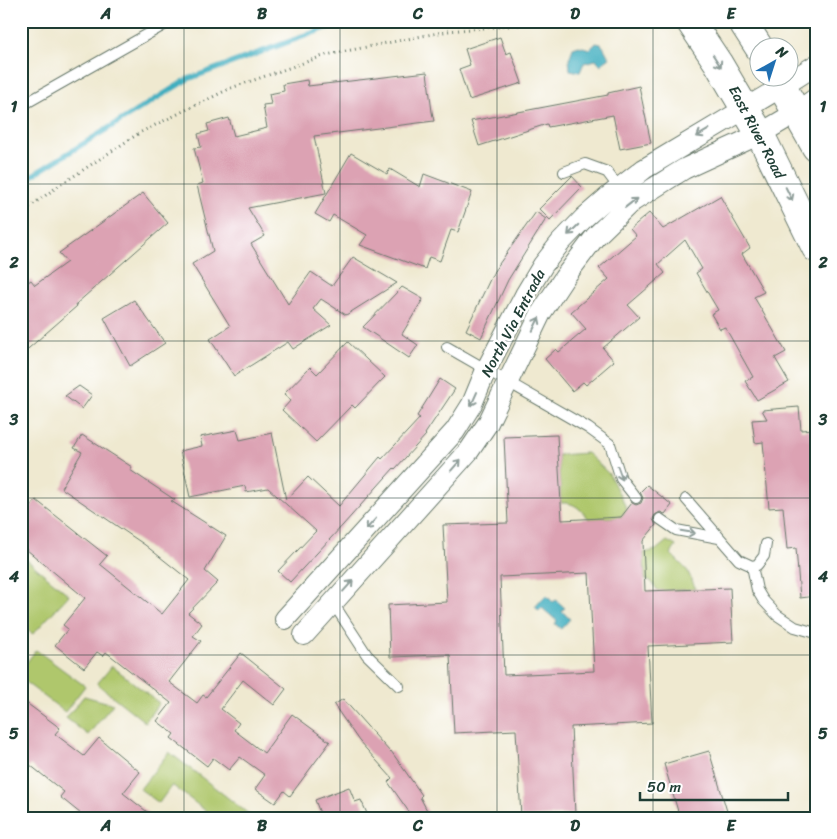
<svg xmlns="http://www.w3.org/2000/svg" width="837" height="839" font-family="Sriracha,sans-serif">
<style>
.green{fill:#afc76c;stroke:#678250}
.water{fill:#41aebf;stroke:#30767a}
.lines{fill:none;stroke-linecap:round;stroke-linejoin:round}
.stream{stroke:#41aebf;stroke-width:5.5}
.building{fill:#dca2b3;fill-rule:evenodd}
.lane-casing{stroke:#68796b;stroke-width:12}
.street-casing{stroke:#68796b;stroke-width:22}
.primary-casing{stroke:#68796b;stroke-width:30}
.path{stroke:#68796b;stroke-width:3;stroke-dasharray:1 4;stroke-linecap:butt}
.lane{stroke:#fff;stroke-width:10}
.street{stroke:#fff;stroke-width:20}
.primary{stroke:#fff;stroke-width:28}
.oneway{stroke:#8f9e9a}
.grid{fill:none;stroke:#1f3d34;stroke-width:1;stroke-opacity:0.55}
.labels{text-anchor:middle;stroke-width:5;stroke-linejoin:round;paint-order:stroke}
.street-label{font-size:15px;fill:#1f3d34;stroke:#fff}
.neatline{fill:none;stroke:#1f3d34;stroke-width:2}
.grid-label{font-size:16px;text-anchor:middle;font-weight:bold;fill:#1f3d34}
</style>
<rect width="100%" height="100%" fill="#fff"/>
<filter id="ink" filterUnits="userSpaceOnUse"><feTurbulence type="fractalNoise" baseFrequency=".02" numOctaves="2"/><feDisplacementMap in="SourceGraphic" scale="10" xChannelSelector="R" yChannelSelector="G"/><feConvolveMatrix kernelMatrix="1 2 1 2 8 2 1 2 1" color-interpolation-filters="sRGB"/></filter>
<filter id="wash" filterUnits="userSpaceOnUse"><feTurbulence type="fractalNoise" baseFrequency=".0096" numOctaves="4" result="noise"/><feDisplacementMap in="SourceGraphic" scale="20" xChannelSelector="R" yChannelSelector="G"/><feGaussianBlur stdDeviation="1.12" result="paint"/><feColorMatrix in="noise" values="0 0 0 0 0 0 0 0 0 0 0 0 0 0 0 0 0 1.4 0 .05"/><feComposite in="paint" operator="in"/></filter>
<g filter="url(#wash)">
<rect width="100%" height="100%" fill="#efe9d0"/>
<path class="green" d="M587,453L609,474L627,509L621,517L589,519C580,509 575,502 561,503L558,455Z
M667,541L676,546L671,554L687,570L696,589L658,591L651,581L645,579L644,553L656,550Z
M21,555L69,595L33,634L21,625Z
M36,650L85,686L65,712L21,679V670Z
M112,666L159,703L145,722L97,684Z
M84,696L113,704L88,735L66,718Z
M169,752L250,815L248,818H215L172,785L159,803L140,789Z"/>
<path class="water" d="M596,43L601,44C605,48 606,54 610,58L600,65L596,60L584,63L580,72L570,70L569,59L573,48L579,46L590,49Z
M546,595L553,602L556,600L565,608L562,611L570,619L561,629L555,624L557,621L542,608L539,611L535,607Z"/>
<g class="lines">
<path class="stream" d="M21,184L28,178L188,79L345,21"/>
</g>
<g id="blocks">
<path class="building" d="M500,37L506,54L511,52L522,83L469,100L459,69L470,65L465,49Z
M427,72L432,112L434,121L314,136L326,193L248,208L265,236L251,244L288,304L311,272L332,286L353,257L397,283L346,315L321,299L313,309L331,325L293,349L288,342L234,376L210,339L230,326L192,264L213,251L197,185L203,183L194,148L201,147L198,134L209,131L207,124L229,118L234,136L267,128L263,105L271,104L269,94L284,91L283,84L307,80L308,86Z
M639,86L651,143L620,149L613,115L548,127L547,124L479,146L471,121L608,95V93Z
M351,153L387,174L390,169L420,187L424,174L472,192L458,232L451,230L440,261L429,257L425,269L360,245L367,235L333,215L329,222L315,214Z
M572,176L582,187L550,220L539,209Z
M143,193L168,223L76,304L77,306L21,355V287L31,280L35,285L67,262L59,253Z
M720,196L750,248L742,254L764,292L754,297L786,352L775,358L789,382L757,400L745,381L753,377L725,327L720,329L711,314L718,310L696,273L702,269L685,240L658,264L665,273L628,305L639,317L603,348L614,361L586,385L583,382L572,391L545,359L556,349L559,352L586,329L571,312L609,279L599,268L636,236L630,229L649,213L663,229Z
M536,212L546,219L508,280L481,338L466,330L494,271Z
M402,287L423,299L402,334L418,345L409,358L363,327Z
M134,300L165,343L130,366L104,318Z
M348,342L385,377L355,408L352,405L316,442L282,410L291,400L284,394L310,367L317,374Z
M440,379L455,389L425,434L426,435L395,469L394,468L343,525L290,582L278,571L316,531L268,488L246,492L245,486L190,497L180,451L202,446L200,437L237,430L240,440L272,433L286,500L308,477L339,506L380,457L382,459L420,418L417,416Z
M79,386L92,395L82,409L65,396Z
M799,407L801,430L814,429L816,442V596L800,598L796,548L787,549L783,507L769,508L763,442L755,443L752,420L767,419L762,410Z
M82,435L132,467L130,470L175,500L171,501L226,536L205,571L218,582L188,613L202,624L193,636L201,641L169,682L197,703L203,695L206,697L241,653L286,689L274,705L243,680L221,709L239,723L234,730L264,753L292,714L330,742L290,796L284,791L275,803L255,789L265,775L240,757L229,770L213,758L207,766L171,738L174,734L157,721L171,703L106,652L103,656L97,652L84,668L55,645L68,629L63,625L85,598L21,545V520L36,500L107,556L100,564L162,614L189,580L145,545L61,488L82,452L74,448Z
M557,435L562,520L621,517L632,503L636,505L641,503L643,498L640,492L647,485L672,505L665,514L660,512L655,515L653,519L656,525L643,541L645,591L730,588L733,642L648,646L652,723L571,727L575,814L521,817L516,730L454,733L450,655L390,657L388,605L447,602L443,525L508,523L504,437ZM589,573L594,671L504,675L500,577Z
M21,699L60,728L55,734L84,756L99,738L140,772L123,793L155,818H86L60,797L64,792L30,765L21,777Z
M343,699L390,752L391,751L422,795L420,797L431,818H412L409,812L388,782L392,778L359,741L334,705Z
M709,751L729,818H680L664,764Z
M349,787L355,802L361,800L369,818H319L318,817L321,816L315,800Z"/>
</g>
</g>
<g filter="url(#ink)">
<use href="#blocks" fill-opacity="0" stroke="#68796b" stroke-width="1"/>
<g class="lines">
<defs>
<path id="lane" d="M21,106L171,21
M564,172L585,164L607,172L619,188
M447,347L588,428L610,444L621,479L636,498
M686,499L739,560L752,566L757,565L764,556L766,544
M660,519L676,530L719,538
M752,566L757,590L763,600L777,615L795,627L816,633
M333,603L367,655L399,686"/>
<path id="street" d="M285,619L455,431L472,404L486,370L525,295L543,265L561,242L585,217L608,197L644,169L783,86L816,65
M304,635L469,451L488,423L541,313L564,278L595,237L630,203L684,169L760,134L797,112L816,98"/>
<path id="primary" d="M690,21L718,63L760,134L816,248
M742,21L760,49
M777,78L816,147"/>
</defs>
<use href="#lane" class="lane-casing"/>
<use href="#street" class="street-casing"/>
<use href="#primary" class="primary-casing"/>
<path class="path" d="M21,213L57,187L141,132L231,88L326,55L448,31L565,21"/>
<use href="#lane" class="lane"/>
<use href="#street" class="street"/>
<use href="#primary" class="primary"/>
</g>
<defs><path id="oneway-shaft" d="M-6 0H5M1.5-3L5.5 0L1.5 3" fill="none" stroke-width="1.6" stroke-linecap="round" stroke-linejoin="round" transform="scale(1.25)"/></defs>
<g class="oneway">
<use href="#oneway-shaft" transform="translate(717 61) rotate(57)"/>
<use href="#oneway-shaft" transform="translate(703 133) rotate(149)"/>
<use href="#oneway-shaft" transform="translate(789 194) rotate(64)"/>
<use href="#oneway-shaft" transform="translate(631 203) rotate(-38)"/>
<use href="#oneway-shaft" transform="translate(573 230) rotate(135)"/>
<use href="#oneway-shaft" transform="translate(536 324) rotate(-64)"/>
<use href="#oneway-shaft" transform="translate(474 399) rotate(114)"/>
<use href="#oneway-shaft" transform="translate(456 465) rotate(-49)"/>
<use href="#oneway-shaft" transform="translate(620 473) rotate(70)"/>
<use href="#oneway-shaft" transform="translate(371 524) rotate(132)"/>
<use href="#oneway-shaft" transform="translate(688 532) rotate(10)"/>
<use href="#oneway-shaft" transform="translate(348 586) rotate(-48)"/>
</g>
</g>
<path class="grid" d="M184,21V818M340,21V818M497,21V818M653,21V818M21,184H816M21,341H816M21,498H816M21,655H816"/>
<g class="labels">
<g class="street-label">
<text transform="translate(757 132) rotate(62)" y="5">East River Road</text>
<text transform="translate(513 323) rotate(-62)" y="5">North Via Entrada</text>
</g>
</g>
<rect width="837" height="839" fill="none" stroke="#fff" stroke-width="55"/>
<g transform="translate(774 62) rotate(39)"><circle r="24" fill="#ffffff" stroke="#a5b1ae"/>
<path d="M0-4L9 19L0 12L-9 19Z" fill="#1f6fb2"/>
<text y="-8" font-size="14" font-weight="bold" text-anchor="middle" fill="#1f3d34">N</text>
</g>
<path d="M640 792v8h148v-8" fill="none" stroke="#1f3d34" stroke-width="2.5"/>
<text x="647" y="792" font-size="15" fill="#1f3d34" stroke="#ffffff" stroke-width="4" paint-order="stroke">50 m</text>
<rect x="28" y="28" width="782" height="784" class="neatline"/>
<g class="grid-label">
<text x="106" y="19">A</text>
<text x="262" y="19">B</text>
<text x="418" y="19">C</text>
<text x="575" y="19">D</text>
<text x="731" y="19">E</text>
<text x="14" y="112">1</text>
<text x="823" y="112">1</text>
<text x="14" y="268">2</text>
<text x="823" y="268">2</text>
<text x="14" y="425">3</text>
<text x="823" y="425">3</text>
<text x="14" y="582">4</text>
<text x="823" y="582">4</text>
<text x="14" y="739">5</text>
<text x="823" y="739">5</text>
<text x="106" y="831">A</text>
<text x="262" y="831">B</text>
<text x="418" y="831">C</text>
<text x="575" y="831">D</text>
<text x="731" y="831">E</text>
</g>
</svg>
